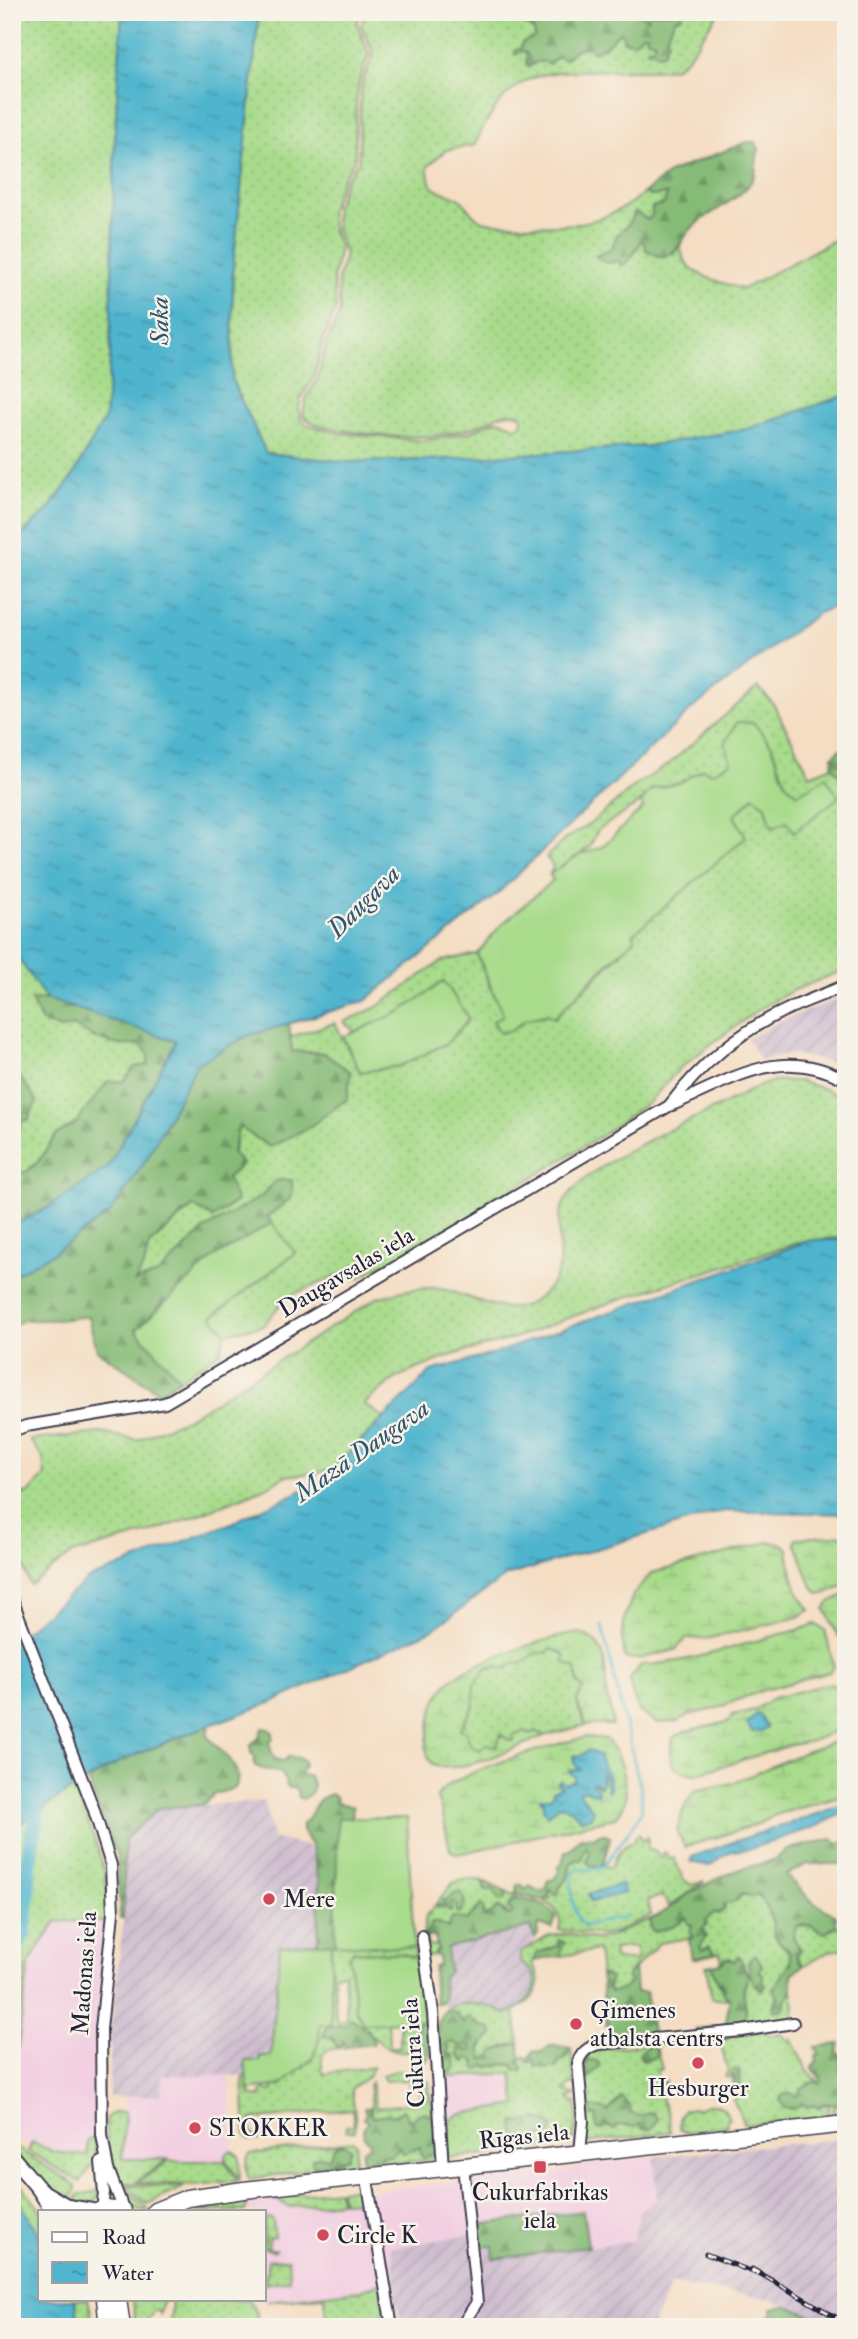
<svg xmlns="http://www.w3.org/2000/svg" width="858" height="2339" font-family="'IM FELL Double Pica',serif">
<style>
.built{fill:#f2cfe1}
.industrial{fill:url(#industrial-furrows)}
.grass{fill:url(#grass-dots);stroke:#657e63;stroke-width:2;fill-rule:evenodd}
.forest{fill:url(#forest-firs);stroke:#546e59;stroke-width:2}
.wetland{fill:url(#wetland-marsh);stroke:#657e63;stroke-width:2}
.garden{fill:#a8db8b;stroke:#657e63;stroke-width:2}
.water{fill:url(#water-ripples);stroke:#396c84;stroke-width:2}
.lines{fill:none;stroke-linecap:round;stroke-linejoin:round}
.stream{stroke:#50b5ce;stroke-width:2.5}
.river{stroke:#50b5ce;stroke-width:16}
.minor-casing{stroke:#423e4f;stroke-width:14}
.major-casing{stroke:#423e4f;stroke-width:18}
.highway-casing{stroke:#423e4f;stroke-width:19}
.minor{stroke:#fff;stroke-width:10}
.major{stroke:#fff;stroke-width:14}
.highway{stroke:#fff;stroke-width:16}
.rail-casing{stroke:#22223b;stroke-width:5}
.rail{stroke:#f7f3e8;stroke-width:2.5;stroke-dasharray:8;stroke-linecap:butt}
.poi-dot{fill:#d1495b;stroke:#f7f3e8;stroke-width:2.5}
.labels{text-anchor:middle;stroke-width:5;stroke-linejoin:round;paint-order:stroke}
.street-label{font-size:24px;fill:#22223b;stroke:#f7f3e8}
.poi-label{font-size:24px;fill:#22223b;stroke:#f7f3e8;text-anchor:start}
.water-label{font-size:26px;font-style:italic;fill:#32556e;stroke:#f7f3e8}
</style>
<defs>
<pattern id="industrial-furrows" width="10" height="10" patternUnits="userSpaceOnUse" patternTransform="scale(1.75)"><rect width="10" height="10" fill="#cfbdcf"/><path d="M-1 1l2-2M0 10L10 0M9 11l2-2" fill="none" stroke="#b1a2b3"/></pattern>
<pattern id="grass-dots" width="8" height="8" patternUnits="userSpaceOnUse" patternTransform="scale(1.75)"><rect width="8" height="8" fill="#a8db8b"/><path d="M2 2h.1M6 6h.1" fill="none" stroke="#90bc79" stroke-width="1.8" stroke-linecap="round"/></pattern>
<pattern id="forest-firs" width="22" height="20" patternUnits="userSpaceOnUse" patternTransform="scale(1.75)"><rect width="22" height="20" fill="#86bb77"/><path d="M5 1l3.5 6h-7zM16 11l3.5 6h-7z" fill="#6d9863"/></pattern>
<pattern id="wetland-marsh" width="20" height="14" patternUnits="userSpaceOnUse" patternTransform="scale(1.75)"><rect width="20" height="14" fill="#a8db8b"/><path d="M1 5h8M5 5V1M11 12h8M15 12V8" fill="none" stroke="#90bc79"/></pattern>
<pattern id="water-ripples" width="26" height="14" patternUnits="userSpaceOnUse" patternTransform="scale(1.75)"><rect width="26" height="14" fill="#50b5ce"/><path d="M2 4q2-2 4 0t4 0M15 11q2-2 4 0t4 0" fill="none" stroke="#4293a8"/></pattern>
</defs>
<rect width="100%" height="100%" fill="#f7f3e8"/>
<filter id="ink" filterUnits="userSpaceOnUse"><feTurbulence type="fractalNoise" baseFrequency=".0143" numOctaves="2"/><feDisplacementMap in="SourceGraphic" scale="14" xChannelSelector="R" yChannelSelector="G"/><feConvolveMatrix kernelMatrix="1 2 1 2 8 2 1 2 1" color-interpolation-filters="sRGB"/></filter>
<filter id="wash" filterUnits="userSpaceOnUse"><feTurbulence type="fractalNoise" baseFrequency=".00686" numOctaves="4" result="noise"/><feDisplacementMap in="SourceGraphic" scale="28" xChannelSelector="R" yChannelSelector="G"/><feGaussianBlur stdDeviation="1.57" result="paint"/><feColorMatrix in="noise" values="0 0 0 0 0 0 0 0 0 0 0 0 0 0 0 0 0 1.4 0 .05"/><feComposite in="paint" operator="in"/></filter>
<g filter="url(#wash)">
<rect width="100%" height="100%" fill="#f4ddc2"/>
<path class="built" d="M57,1921L107,1922L94,2056L95,2161L59,2157L12,2138L13,2078L29,1963Z
M512,2073L517,2106L459,2114L446,2129L440,2078Z
M162,2075L229,2076L233,2160L122,2159L126,2096L161,2095Z
M654,2157L657,2200L639,2213L633,2241L588,2247L583,2211L476,2225L477,2233L391,2248L396,2286L213,2306L198,2299H264V2211H201L213,2206L569,2171L584,2164Z"/>
<path class="industrial" d="M846,996V1066L794,1054L760,1060L747,1039L781,1021Z
M265,1801L272,1838L312,1847L319,1884L318,1943L280,1946L271,2056L259,2061H246L247,2076L162,2075L161,2095L109,2097L111,2028L124,1915L125,1839L159,1808Z
M531,1927L537,1960L532,1963L539,1978L535,1995L529,2003L506,2014L497,2008L454,2005L445,2010L442,1978L449,1971L445,1948Z
M846,2138V2327H839L770,2299L671,2283L652,2327H403L395,2298L397,2293L391,2248L477,2233L482,2246H493L494,2259L633,2241L639,2213L657,2199L654,2157Z"/>
<path class="grass" d="M12,12H122L115,131L110,362L105,418L73,476L47,511L12,544Z
M259,12H361L357,24L369,54L359,81L356,104L355,159L342,179L330,211L332,228L340,248L333,278L336,308L322,343L314,377L301,398L299,406L300,418L305,424L339,433L423,441L471,432L493,421L499,420L517,428L523,422L521,415C505,407 486,424 471,428C461,431 449,433 439,435C415,440 318,433 303,416L306,398L318,379L327,342L340,312L338,280L345,254L336,228L335,210L345,180L359,161L360,104L363,79L373,56L372,49L361,26L366,12H719L688,57L676,67C663,71 647,70 633,70C551,73 513,59 475,145L446,150L428,166C427,199 446,187 461,200C468,206 471,215 480,220C489,224 502,223 512,224C563,228 603,227 644,193L651,196L663,193L668,194L664,204L648,220L635,212L628,225L617,235L612,248L597,257L619,261L621,266L629,261L641,241L674,254L681,244C679,275 720,282 743,289L846,234V395L747,429L647,446L430,460L346,462L266,453L232,380L233,268Z
M758,687L774,705L810,775L832,766L846,783V969L792,991L758,1010L711,1044L679,1069L649,1102L604,1134L457,1224L357,1279L342,1274L286,1297L264,1325L226,1333L211,1317L295,1253L267,1217L292,1197V1180H276L262,1196L205,1229L158,1274L134,1282L144,1266L149,1245L227,1178L239,1126L323,1053L292,1051L290,1037L335,1023L360,1072L400,1066L447,1043L444,982L400,1012L355,1032L344,1022L377,1007L442,961L477,954L490,987L512,1030L524,1020L549,1014L554,1018L635,939L633,934L746,837L734,816L755,796L766,806L772,827L838,798L826,777L799,795L786,784L771,745L754,724L737,722L731,762L712,773L703,769L679,783L652,789L641,802L598,830L590,846L579,855L550,874L553,866L546,857L566,838L590,824L636,785L669,764Z
M16,954L46,999L31,1001L60,1029L73,1026L97,1039L139,1044L149,1052L148,1065L135,1067L124,1081L108,1082L75,1124L56,1135L39,1161L26,1172L12,1174V1137C27,1121 22,1085 12,1066V955Z
M798,1081L825,1089L846,1101V1237L803,1241L617,1300L515,1338L452,1355L402,1375L389,1383L364,1404L384,1418L330,1471L285,1476L266,1487L195,1516L152,1532L72,1554L30,1585L12,1534V1496L29,1493L45,1476L43,1458L30,1440L101,1433L137,1440L188,1418L377,1298C397,1292 414,1287 435,1288C464,1290 504,1321 532,1302C581,1270 546,1236 565,1201C584,1166 680,1125 718,1107C735,1099 753,1087 771,1082C779,1080 790,1081 798,1081Z
M550,1649C561,1650 573,1661 577,1672C579,1680 577,1682 583,1689L577,1699L578,1708L586,1725L544,1736L536,1731L529,1734L525,1732L514,1741L500,1742L496,1746L480,1750L474,1749L460,1729L474,1706V1685C477,1682 478,1678 481,1675C487,1664 510,1662 522,1664L534,1654L548,1652Z
M74,1788C92,1832 113,1874 107,1922L57,1921L29,1963L12,2090V1829Z
M639,1834L643,1841L648,1837V1848L656,1852L659,1858H663L662,1854L665,1852L671,1859L674,1858L683,1879L691,1885L704,1882L669,1906L662,1896L648,1900L651,1915L614,1933L603,1935L559,1930C563,1917 555,1906 543,1901L549,1895V1890L557,1892L569,1874L570,1864L582,1857L586,1847L589,1848L590,1852L588,1856L594,1866L612,1867C615,1856 625,1843 635,1840V1837Z
M467,1879L483,1881L484,1889L488,1891L492,1889L505,1897L506,1892L522,1900L517,1899L509,1909L513,1912L509,1915L499,1907L492,1914L482,1917L481,1905L467,1920L452,1918L448,1928L443,1925L436,1924L425,1934L429,1946L436,1945L438,1949L433,1956L427,1957L423,1935L426,1916L453,1883Z
M743,1894L752,1897L757,1894L765,1903L775,1929L773,1935L789,1952L791,1964L773,1989L778,1996L772,2009L774,2011L784,2009L785,2000L792,1991L795,2006L793,2018L785,2023L698,2032L695,2029L725,2026L731,2028L735,2024L743,2022C747,2015 745,1999 743,1992L748,1976L740,1958L737,1957L735,1962L730,1958L726,1959L722,1963L720,1953L715,1954L709,1947L702,1950L700,1945L706,1937L703,1928L706,1924L705,1920L715,1912L718,1914L725,1909L724,1904L733,1902ZM756,1955L762,1965L759,1971L763,1974V1982L766,1985L762,1990C752,1983 748,1973 749,1960Z
M686,1918L692,1925L695,1937L659,1943L629,1974C633,1988 622,1992 610,1993L606,1975H601L598,1950L561,1956V1948L563,1945L559,1943L558,1946C548,1947 537,1954 532,1963C547,1987 536,1998 515,2011L519,2043L505,2046L484,2060C476,2052 482,2047 487,2040L483,2027L473,2020L463,2023L447,2011L443,2013C457,1997 489,2004 506,2014C517,2010 531,1998 536,1987L533,1972L520,1962V1953L549,1936L564,1934L595,1939L610,1937L647,1920L651,1919L650,1928L678,1923ZM631,1947L636,1948L637,1960H615L613,1949Z
M811,1925L831,1930L836,1925L846,1930V1948L830,1951L803,1966L797,1956L798,1946L793,1936L796,1926Z
M331,1943L414,1948L416,1958L402,1954L353,1951L349,1957L356,2010L363,2023L388,2021L389,2047H400V2021H417L425,2061L428,2060L418,2061L409,2050C388,2056 380,2042 367,2030C362,2026 357,2023 353,2019L348,2022V2025L330,2027L331,2036L334,2040L343,2041L348,2047C324,2050 319,2048 323,2074L373,2067L368,2077L352,2088C351,2101 358,2115 355,2130L347,2131L346,2126L354,2125L352,2109L250,2120L252,2136L261,2135V2140H250L246,2135L243,2076H247L251,2095L259,2097L263,2090L272,2091L274,2086L281,2085L318,2046L319,2024H331ZM344,1973L347,2019L338,2023L336,2019L334,1974Z
M712,1965C713,1973 722,1992 727,1999H712L706,1966Z
M763,2030C767,2035 774,2036 781,2034L789,2041L791,2039L808,2071L820,2083L802,2088L800,2093L785,2108L793,2109L802,2103L805,2107L830,2104L827,2114L831,2115L835,2105H839L840,2095L846,2101V2114L746,2125L744,2123L733,2099L736,2098L731,2077H725L728,2071L720,2042L714,2040Z
M451,2042L470,2045L473,2050L470,2051L458,2049L462,2061L466,2062L468,2058H471L476,2064L484,2066L502,2064L520,2066L518,2062L525,2056L528,2062H535V2066C550,2062 562,2064 569,2049L567,2047L571,2048L575,2085L571,2084L565,2091L576,2095L569,2098L573,2103L576,2101L578,2116L572,2144L450,2158C443,2142 443,2123 459,2114L517,2105L512,2073L440,2078L438,2067L449,2054L446,2044Z
M662,2043L656,2046L662,2069L656,2071L659,2083L665,2081L660,2096L669,2116L670,2132L586,2143L584,2139L585,2105L592,2097L589,2094L584,2096C583,2076 578,2065 593,2050Z
M398,2070L407,2072L408,2080L385,2081L382,2075Z
M429,2081L433,2116L424,2112L414,2121L408,2120L406,2114L398,2113C394,2118 380,2117 373,2117L370,2115L372,2106L369,2085L371,2082L376,2108L420,2102L418,2085L409,2086L408,2084L422,2082L424,2100H427L426,2082Z
M708,2105C721,2104 725,2107 729,2119L727,2120V2126L687,2132L679,2129L680,2117L684,2110L695,2107L696,2109Z
M117,2112H125L122,2159H167L135,2183H115L108,2158L106,2119L109,2115Z
M95,2137V2161L80,2182L28,2151L32,2142L54,2152L87,2156L88,2140Z
M353,2141L356,2144L354,2168L307,2170L249,2179C246,2171 244,2161 250,2154Z
M12,2145L76,2185V2190L67,2204L49,2192L12,2150Z
M400,2147L409,2151L420,2147L421,2156L424,2157L438,2152V2159L365,2167L362,2162C373,2161 383,2155 395,2153Z
M231,2150L239,2156L240,2179L225,2160V2155Z
M168,2161H224L238,2181L194,2185L138,2183Z
M12,2173L41,2211L40,2236L12,2190Z
M125,2185L184,2187L147,2204Z
M120,2186L123,2188L149,2210C132,2212 126,2202 120,2186Z
M359,2188L363,2190L367,2211L360,2212L366,2211L363,2201L342,2202L340,2190Z
M100,2190L98,2198L93,2203L71,2205L80,2195Z
M338,2190L340,2202L290,2207L269,2197Z
M249,2200L245,2211H196L216,2204Z
M269,2218L273,2220L274,2237L268,2238L269,2249H276L274,2251L264,2248V2221Z
M288,2259L289,2280L265,2284L268,2260Z
M380,2283L387,2327H327L324,2296L267,2301L361,2290Z
M75,2299H88L94,2327H80Z
M133,2299H163L160,2314L158,2311H154L145,2323L146,2327H135Z
M172,2299H248L257,2315L259,2327H170Z"/>
<path class="forest" d="M495,12H646L642,15L647,19L649,13L682,12V16L675,19L666,37L668,41L663,53L659,54L654,51H648L647,49L653,47L655,41L647,39V34L641,35L635,42L624,41L621,31L604,47L593,52L588,47L577,49L564,60L558,56L549,64C541,59 536,62 529,67L526,64L527,54L523,51L515,55V50L521,48L522,43L535,37L534,31C524,23 513,15 501,23Z
M747,142H755L759,149C754,163 759,171 749,185C734,203 709,211 692,228C680,241 680,251 662,258L646,250L644,242L641,241L629,261L621,266L619,261L607,263L596,256L612,248L617,235L628,225L636,212L648,220L652,215V207L664,204L667,194L651,196L644,193L671,172Z
M846,744V783L832,766L833,756Z
M46,999L177,1040L108,1167L44,1210L12,1226V1174L26,1172L39,1161L56,1135L75,1124L108,1081H124L135,1067L148,1065V1052L139,1044C114,1049 94,1038 74,1026L60,1029L42,1022L31,1001Z
M289,1024L292,1051L323,1053L351,1072L347,1099L308,1128L270,1147L239,1127L232,1152L242,1164L227,1178L237,1201L213,1218L193,1206L149,1245L144,1266L135,1282L158,1274L205,1229L262,1196L276,1180H292V1197L267,1217L272,1223L213,1258L136,1329L180,1379L160,1393L97,1350L88,1316L59,1320H24L12,1326V1276L52,1254L111,1212L146,1160L197,1064L247,1036Z
M12,1066L37,1101L28,1120L22,1121L18,1131L12,1137Z
M209,1725L207,1736C219,1750 246,1768 235,1788L215,1794L202,1805L159,1808L125,1839L123,1919H120L117,1857L88,1780L123,1760Z
M262,1728L269,1729L273,1733V1739L269,1743C273,1754 271,1759 284,1761L288,1757C296,1758 301,1756 305,1764L300,1774L310,1777C316,1788 313,1794 302,1799L297,1796L298,1792L293,1786L290,1788L287,1786L282,1773L260,1768L254,1765L255,1757L251,1753V1744L258,1739Z
M331,1794L337,1798L335,1802L353,1807L352,1818H338L335,1944L318,1943L319,1883L312,1847L302,1831V1824C316,1814 312,1800 331,1794Z
M599,1834H605L610,1838C609,1847 605,1854 603,1863L600,1866L590,1865L587,1861L590,1852L586,1847L581,1860H575L570,1864L568,1879L560,1886L558,1895H554V1891L549,1890L550,1899L543,1901L515,1894L517,1892V1885L521,1884L526,1889L529,1886L540,1892L547,1888V1881L554,1879L559,1872L558,1867L562,1864L565,1851H569L581,1837L585,1839L589,1836L594,1838Z
M832,1839L837,1843L846,1842V1864H807L786,1875L813,1902L836,1916V1925L826,1933L820,1932L811,1925L796,1926L793,1937L801,1949L797,1956L803,1966L792,1974V1991L785,2000L784,2009L774,2011L772,2009L778,1996L773,1989L791,1963L789,1952L773,1935C776,1925 765,1900 757,1894L752,1897L743,1894L733,1903L724,1904L725,1909L718,1914L715,1912L706,1920L707,1924L703,1928L706,1937L700,1946L702,1950L709,1947L715,1954L692,1959L689,1940L694,1937L690,1932L692,1925L688,1924L686,1918C676,1925 665,1931 653,1932L650,1928L651,1919C667,1912 678,1901 692,1892C708,1883 724,1875 741,1869C757,1863 774,1865 785,1850Z
M483,1881L506,1892L505,1900H499L492,1889L488,1891L484,1889Z
M458,1892L462,1894L465,1902L461,1912H456V1905L453,1903H451V1912L445,1908L436,1907L440,1904L446,1905L442,1900H447Z
M517,1899C532,1901 548,1903 556,1917L552,1928L540,1925L537,1927L538,1934L535,1938L530,1927L446,1948L449,1972L442,1978L444,1997L442,2002L435,2003L433,1971L434,1967L439,1966L438,1956H433L438,1949L435,1937H427L425,1934L433,1922L441,1924L448,1928L451,1919L455,1917L467,1920L481,1905L484,1908L483,1917L491,1914L499,1907L505,1914L509,1915L513,1912L508,1907L513,1900Z
M559,1940L565,1943L561,1948V1956L533,1961L538,1953L558,1946Z
M756,1955L762,1965L759,1971L763,1974V1982L766,1985L762,1990C752,1983 748,1973 749,1960Z
M737,1957L740,1958L748,1976L743,1991C745,1999 747,2015 744,2022L735,2024L731,2028L725,2026L730,1999L723,1994C722,1982 713,1979 712,1965L722,1963L725,1959L730,1958L735,1962Z
M634,1968L636,1992H646L652,2033L608,2039L601,1975L611,1978L608,1988L610,1992C618,1992 628,1989 631,1981L627,1978Z
M447,2011L456,2013L463,2023H465L467,2018L471,2017L476,2024L492,2029L493,2035L480,2046L483,2060L492,2055V2052L519,2043L521,2059L518,2062L523,2067L522,2071L516,2070L513,2065L502,2064L490,2067L486,2065L478,2070L476,2069V2062L468,2058L465,2062L458,2055V2048L470,2051L472,2049L470,2045L462,2046L451,2042L446,2045L449,2048L447,2053L454,2055L456,2066L452,2073L438,2067C437,2049 431,2023 447,2011Z
M351,2018L370,2032L374,2041L373,2044L348,2047L343,2041L342,2045L337,2047L333,2038L323,2036L327,2027L347,2025Z
M417,2021L429,2023L430,2057L425,2061L421,2060L415,2055L419,2042L417,2036Z
M840,2044L837,2051L842,2057L840,2071L846,2072V2101L840,2096L841,2100L839,2105L822,2103L819,2108L812,2105L805,2107L802,2103L796,2108H785L780,2100L783,2095L790,2093L797,2096L802,2088L815,2081L819,2084L822,2081L812,2067L817,2062L816,2056L820,2055L815,2047Z
M551,2045L569,2049L568,2056L558,2062L557,2067L545,2069L543,2065L535,2067V2062H528L533,2051L542,2052Z
M652,2045L656,2050V2057L643,2061L639,2055L640,2052Z
M587,2060L598,2062L600,2066L585,2082L586,2073L583,2071Z
M734,2069L740,2072L739,2089L743,2088L747,2092L744,2096L738,2095L733,2083L736,2080L731,2074Z
M621,2097L631,2108L630,2113L641,2116L649,2112L653,2113L658,2119L651,2129H642L640,2124L637,2127L617,2125L615,2130L607,2126L601,2130L598,2129L596,2123L597,2116H592L590,2108H602L608,2112Z
M371,2107L369,2113L373,2117L388,2114L395,2116L403,2110L409,2120L413,2121L415,2116L424,2112L433,2116L438,2152L424,2157L421,2156L420,2147L404,2154L400,2147L391,2156L381,2155L376,2160L362,2162V2151L370,2145L369,2141L364,2137L363,2129L368,2122L363,2119L366,2113L364,2108Z
M537,2118L550,2123L553,2127L551,2133L542,2137L538,2136L535,2141L520,2142L514,2132L513,2126L515,2122L522,2123L527,2120L532,2122Z
M341,2143L350,2148L347,2158L321,2166L312,2165V2159C318,2155 323,2155 329,2159L333,2148Z
M583,2211L588,2247L494,2259L493,2246H482L476,2225Z
M787,2306L823,2320L815,2321L810,2327H769L765,2319L768,2316L772,2317V2308Z"/>
<path class="wetland" d="M846,1535V1584L825,1594H819C805,1581 804,1559 795,1543L797,1538Z
M768,1542L782,1544L788,1549C791,1573 794,1591 810,1610L798,1617L706,1639L687,1638L675,1650L638,1659L625,1658L622,1638L625,1616L634,1593L652,1573Z
M846,1594V1639L838,1636L825,1609L830,1602Z
M815,1624L825,1630L834,1667L830,1672L764,1690L714,1709L689,1715L677,1722L657,1723L640,1712L632,1694L630,1678L641,1665C684,1664 732,1647 774,1636C788,1632 801,1631 815,1624Z
M580,1633C612,1645 603,1670 607,1697C609,1706 614,1715 612,1725H586C584,1715 578,1709 577,1699L583,1689L578,1683L576,1668L563,1663L565,1657L562,1652L550,1649L548,1652L534,1654L522,1664L513,1663L506,1669L497,1666L488,1667L474,1685V1706L460,1729L467,1733C468,1742 470,1748 480,1750L486,1744L496,1746L501,1735L511,1741H514L513,1736L525,1731L529,1734L536,1731L544,1736C518,1746 459,1776 433,1765C424,1755 426,1742 429,1730C431,1715 436,1696 446,1685C463,1664 553,1635 580,1633Z
M831,1683C851,1695 846,1706 846,1727L812,1741L791,1745L696,1774C669,1772 668,1762 673,1738L685,1731L728,1722L733,1715L754,1710L773,1698Z
M587,1737L606,1739C621,1756 637,1802 614,1818L463,1853H455L450,1850L443,1815L437,1798C442,1775 562,1742 587,1737Z
M846,1738V1795L775,1815L758,1824L685,1847L677,1832L683,1810L694,1791L733,1783L805,1752Z"/>
<path class="garden" d="M737,722L754,723L771,745L786,784L798,794L826,777L839,797L794,832L787,821L772,827L766,806L754,796L734,816L746,837L633,934L635,939L609,962L554,1018L548,1014L525,1020L512,1030L500,1033L493,1021L503,1015L477,954L501,925L553,880L550,874L579,855L602,847L643,808L641,802L652,789L679,783L703,769L712,773L731,762L725,744Z
M444,981L469,1019L447,1043L400,1066L360,1072L343,1037L400,1012Z
M272,1223L295,1253L212,1317L226,1333L220,1352L180,1379L136,1330L213,1258Z
M338,1818H407L414,1948L335,1944Z
M318,1943H331V2024H320L318,2046L311,2060L281,2085L248,2090L245,2061H259L260,2056H271L280,1946Z
M353,1951L402,1954L416,1958L424,2021L363,2024L356,2010L349,1957Z"/>
<path class="water" d="M122,12H259L233,268L232,380L266,453L346,462L430,460L647,446L747,429L846,395V601L818,613L694,707L495,896L365,1001L247,1036L197,1064L146,1160L111,1212L52,1254L12,1276V1226L44,1210L108,1167L176,1041L46,999L16,955H12V544L47,511L73,476L105,418L110,362L115,131Z
M811,1240H846V1514L724,1511L506,1576L432,1630L273,1702L188,1733L123,1760L76,1786L12,1829V1642L88,1579L229,1524L320,1482L431,1371L493,1354Z
M757,1714L760,1715L767,1727L761,1731L752,1732L747,1724Z
M588,1750L600,1756C601,1768 612,1775 610,1789L608,1791L604,1776L601,1774L602,1784L600,1787L594,1782L592,1783L599,1792L598,1795L587,1790L579,1792L593,1810L591,1817L582,1820L571,1809L559,1805L547,1815L543,1808L544,1801H541L540,1798H551L553,1791L561,1787L557,1783L560,1780L565,1784L574,1781L575,1778L569,1771L580,1769L574,1763L573,1756L582,1755Z
M846,1804V1812L815,1827L750,1849L732,1851L709,1866L690,1862L692,1857C743,1837 795,1822 846,1804Z
M621,1884L624,1893L591,1902L588,1894Z
M12,2190L40,2236V2299H75L80,2327H12L16,2317L12,2299Z"/>
<g class="lines">
<path class="stream" d="M602,1626L641,1790C641,1797 643,1805 641,1812C640,1817 605,1865 602,1867C593,1871 584,1869 575,1870C568,1882 573,1919 584,1926L627,1916"/>
<path class="river" d="M12,1956L23,1934L27,1902L29,1859L37,1811L32,1792"/>
</g>
</g>
<g filter="url(#ink)">
<g class="lines">
<defs>
<path id="minor" d="M672,1105C733,1079 781,1044 846,1080
M12,1431L26,1426L165,1403L669,1106C699,1066 740,1031 786,1010C805,1001 826,994 846,985
M12,1599L93,1807L111,1865L113,1913L101,2029L102,2135L108,2169L124,2211
M422,1936L433,2012L443,2168
M580,2153L583,2121L578,2063C581,2052 588,2047 599,2044L742,2031L793,2023
M101,2162L104,2193L102,2210
M364,2177L368,2185L392,2327
M461,2327L477,2302L463,2165"/>
<path id="major" d="M12,2157L39,2189L53,2211
M43,2192L68,2207L92,2211"/>
<path id="highway" d="M99,2211L106,2209L123,2211
M155,2211L187,2198L244,2190L846,2124
M105,2299L108,2327
M118,2299L122,2327"/>
</defs>
<use href="#minor" class="minor-casing"/>
<use href="#major" class="major-casing"/>
<use href="#highway" class="highway-casing"/>
<use href="#minor" class="minor"/>
<use href="#major" class="major"/>
<use href="#highway" class="highway"/>
<defs>
<path id="rail" d="M706,2254L758,2274
M752,2269L846,2323"/>
</defs>
<use href="#rail" class="rail-casing"/>
<use href="#rail" class="rail"/>
</g>
</g>
<g class="poi-dot">
<circle cx="269" cy="1899" r="7"/>
<circle cx="576" cy="2024" r="7"/>
<circle cx="698" cy="2063" r="7"/>
<circle cx="195" cy="2128" r="7"/>
<rect x="533" y="2160" width="14" height="14" rx="3.5"/>
<circle cx="323" cy="2235" r="7"/>
</g>
<g class="labels">
<g class="street-label">
<text transform="translate(346 1272) rotate(-31)" y="8">Daugavsalas iela</text>
<text transform="translate(84 1973) rotate(-86)" y="8">Madonas iela</text>
<text transform="translate(413 2053) rotate(-94)" y="8">Cukura iela</text>
<text transform="translate(524 2136) rotate(-6)" y="8">Rīgas iela</text>
</g>
<g class="poi-label">
<text x="283" y="1907">Mere</text>
<text x="590" y="2018">Ģimenes<tspan x="590" dy="28">atbalsta centrs</tspan></text>
<text x="698" y="2096" text-anchor="middle">Hesburger</text>
<text x="209" y="2136">STOKKER</text>
<text x="540" y="2200" text-anchor="middle">Cukurfabrikas<tspan x="540" dy="28">iela</tspan></text>
<text x="337" y="2243">Circle K</text>
</g>
<g class="water-label">
<text transform="translate(159 321) rotate(-91)" y="9">Saka</text>
<text transform="translate(363 901) rotate(-45)" y="9">Daugava</text>
<text transform="translate(361 1450) rotate(-35)" y="9">Mazā Daugava</text>
</g>
</g>
<rect width="858" height="2339" fill="none" stroke="#f7f3e8" stroke-width="42"/>
<rect x="38" y="2210" width="228" height="91" fill="#f7f3e8" stroke="#a29fa3" stroke-width="2"/>
<rect x="52" y="2232" width="35" height="10" fill="#ffffff" stroke="#a29fa3" stroke-width="2"/>
<text x="102" y="2244" font-size="21" fill="#22223b">Road</text>
<rect x="52" y="2262" width="35" height="21" fill="url(#water-ripples)" stroke="#a29fa3" stroke-width="2"/>
<text x="102" y="2280" font-size="21" fill="#22223b">Water</text>
</svg>
